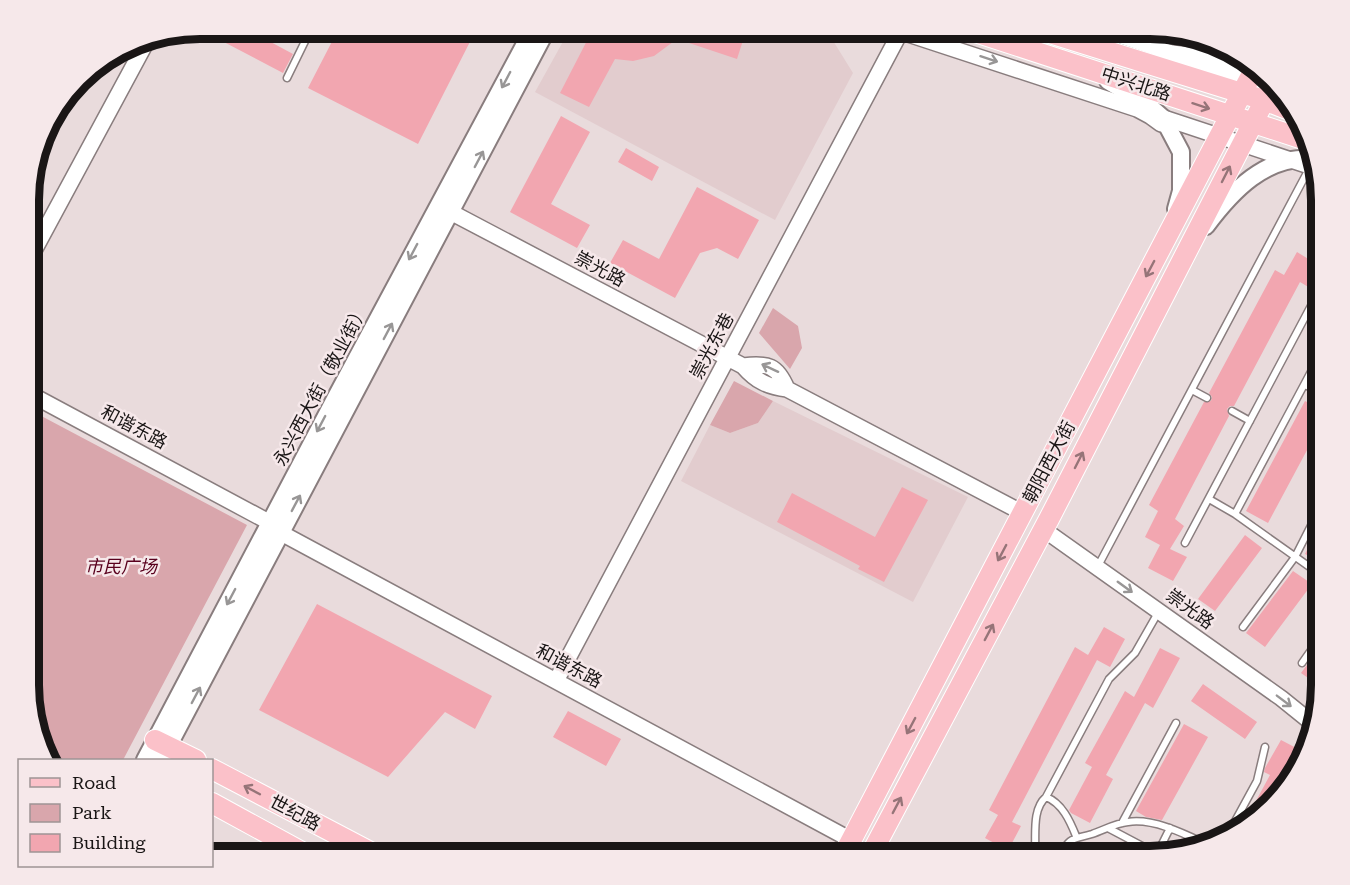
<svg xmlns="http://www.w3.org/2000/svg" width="1350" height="885" font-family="'Roboto Serif','Noto Sans SC',serif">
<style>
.built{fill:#e2ccce}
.green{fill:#d9a6ac}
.building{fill:#f2a6b0}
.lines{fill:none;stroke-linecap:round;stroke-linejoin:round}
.service-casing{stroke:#897d7e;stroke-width:9}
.tertiary-casing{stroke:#897d7e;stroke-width:18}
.secondary-casing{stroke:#897d7e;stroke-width:20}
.primary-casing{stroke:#fff;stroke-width:22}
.service{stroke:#fff;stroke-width:6}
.tertiary{stroke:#fff;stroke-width:15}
.secondary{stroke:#fff;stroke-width:16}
.primary{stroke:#fbc1c9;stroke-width:20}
.oneway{stroke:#989696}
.oneway2{stroke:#967478}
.labels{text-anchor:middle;stroke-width:5;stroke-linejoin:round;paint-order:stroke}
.street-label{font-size:18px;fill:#1a1616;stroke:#f6e8ea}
.park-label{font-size:18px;font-style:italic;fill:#59001d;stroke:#f6e8ea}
.rim{fill:none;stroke:#1a1616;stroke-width:8}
</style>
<rect width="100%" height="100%" fill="#e9dbdc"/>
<path class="built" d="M570,29H819L827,31L853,73L775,220L535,92Z
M773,401L968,497L913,602L681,481L710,425L730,433L758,423Z"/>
<path class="green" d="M773,308L798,326L802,348L790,369L759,333Z
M734,381L773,401L758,423L730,433L710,425Z
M30,410L247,525L123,760H48L30,707Z"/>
<path class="building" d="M225,28H245L293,54L283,73L222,41L227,33Z
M339,28H477L418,144L308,88Z
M653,28H747L737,59L677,39L654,56L633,61L615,59L589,107L560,93L593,29L617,38H634L649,32Z
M561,116L590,132L551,204L590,225L577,248L510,212Z
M626,148L659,167L652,181L618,162Z
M697,187L759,220L738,259L717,248L700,253L675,298L610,263L623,240L659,259Z
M1321,243V267L1310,288L1300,282L1234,406H1230L1227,409L1229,416L1175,519L1184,526L1170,549L1187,557L1173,581L1148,568L1160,545L1145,537L1158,511L1149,505L1204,402L1211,401L1212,397L1209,393L1275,270L1284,275L1297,252L1310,260Z
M1305,401L1321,409V424L1268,523L1246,511Z
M902,487L928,500L884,582L858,569L860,566L777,522L792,493L875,537Z
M1321,522V562L1305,554Z
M1245,535L1262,548L1215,611L1198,599Z
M1293,571L1312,584L1265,647L1246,633Z
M317,604L492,696L475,729L445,712L388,777L259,710Z
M1104,627L1125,639L1110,667L1097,660L1012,822L1021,826L1005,856H990L996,844L985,838L998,815L989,810L1075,647L1088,655Z
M1321,646V687L1301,673Z
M1160,648L1180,658L1153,708L1145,703L1106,775L1113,779L1090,823L1071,813L1069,810L1092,767L1085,763L1125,691L1134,697Z
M1203,684L1257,722L1245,739L1191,701Z
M568,711L621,739L606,766L553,737Z
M1184,724L1208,737L1162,820L1146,817L1136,811Z
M1281,740L1302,751L1300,757L1285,784L1287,785L1245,824L1244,823L1270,775L1264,772L1265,768Z"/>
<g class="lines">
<defs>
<path id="service" d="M287,78L311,29
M1304,385L1321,391
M1192,390L1207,398
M1232,411L1250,421
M1209,499L1235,514L1321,575
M1235,514L1321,353
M1185,543L1321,287
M1098,566L1310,167
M1243,627L1295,557L1321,506
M1302,663L1321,636
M1046,797L1109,679L1135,653L1159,611
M1122,823L1176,723
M1108,828L1161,856
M1227,836L1257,781L1265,747
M1157,854L1170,828
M1033,856L1035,851C1036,834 1032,809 1046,797C1062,803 1070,821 1076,836
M1059,856C1071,836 1072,840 1092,834C1104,830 1116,823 1128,822C1152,818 1183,833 1204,843"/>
<path id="tertiary" d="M893,29L1137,109L1150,116L1161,124
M1100,29L1172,53L1205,57
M1206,64L1269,83
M1155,115L1315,168
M441,207L743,366C756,381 768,387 787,389L1023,513
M30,258L148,39
M743,366C768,363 777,365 787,389
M30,394L280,528
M270,527L851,840
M1043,529L1281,698L1312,723
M556,681L902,29
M874,849L888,856"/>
<path id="secondary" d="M1160,60C1185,65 1215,68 1238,56
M1108,81L1147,104L1163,118L1181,152V191L1176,209
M1206,226C1232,191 1266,155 1312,159
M145,760L336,397L533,29
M161,760L547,29"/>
<path id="primary" d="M966,29L1306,140
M1037,29L1264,100L1297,113
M155,740L196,760
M212,769L378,856
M212,803L309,856
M843,856L1255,68
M870,856L1049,519L1272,86"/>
</defs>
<use href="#service" class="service-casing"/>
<use href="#tertiary" class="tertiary-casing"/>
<use href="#secondary" class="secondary-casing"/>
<use href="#primary" class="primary-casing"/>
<use href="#service" class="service"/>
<use href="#tertiary" class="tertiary"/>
<use href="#secondary" class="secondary"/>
<use href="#primary" class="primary"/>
</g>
<defs><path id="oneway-shaft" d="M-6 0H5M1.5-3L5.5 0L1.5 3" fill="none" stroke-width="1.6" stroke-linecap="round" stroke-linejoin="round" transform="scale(1.5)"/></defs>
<g class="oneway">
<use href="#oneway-shaft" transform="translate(989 59) rotate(18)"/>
<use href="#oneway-shaft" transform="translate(506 80) rotate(118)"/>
<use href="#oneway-shaft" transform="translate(479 159) rotate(-62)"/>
<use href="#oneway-shaft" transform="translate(413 252) rotate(118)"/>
<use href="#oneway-shaft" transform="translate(388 331) rotate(-62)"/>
<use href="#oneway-shaft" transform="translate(770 368) rotate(-155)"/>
<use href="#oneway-shaft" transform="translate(321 424) rotate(118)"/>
<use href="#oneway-shaft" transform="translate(296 503) rotate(-62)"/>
<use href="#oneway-shaft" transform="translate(1125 587) rotate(36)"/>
<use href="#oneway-shaft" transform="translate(231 597) rotate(118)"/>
<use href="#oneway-shaft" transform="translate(196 695) rotate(-62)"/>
<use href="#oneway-shaft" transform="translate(1284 701) rotate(37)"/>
</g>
<g class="oneway2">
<use href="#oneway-shaft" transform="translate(1201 106) rotate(18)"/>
<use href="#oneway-shaft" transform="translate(1226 174) rotate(-63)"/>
<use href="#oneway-shaft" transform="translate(1150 269) rotate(118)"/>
<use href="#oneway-shaft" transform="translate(1079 460) rotate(-63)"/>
<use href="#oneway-shaft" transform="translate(1002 553) rotate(118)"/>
<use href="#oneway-shaft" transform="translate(989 632) rotate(-62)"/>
<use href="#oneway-shaft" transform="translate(911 726) rotate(118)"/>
<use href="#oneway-shaft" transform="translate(252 790) rotate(-152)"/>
<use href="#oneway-shaft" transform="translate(897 805) rotate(-62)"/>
</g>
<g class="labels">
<g class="street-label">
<text transform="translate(1136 84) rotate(18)" y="6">中兴北路</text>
<text transform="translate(600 269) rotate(28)" y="6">崇光路</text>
<text transform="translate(712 346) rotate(-62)" y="6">崇光东巷</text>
<text transform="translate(321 385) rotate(-62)" y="6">永兴西大街（敬业街）</text>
<text transform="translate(134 427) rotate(28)" y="6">和谐东路</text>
<text transform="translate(1049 462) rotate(-62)" y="6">朝阳西大街</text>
<text transform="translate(1190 609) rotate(36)" y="6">崇光路</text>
<text transform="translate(569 666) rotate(28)" y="6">和谐东路</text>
<text transform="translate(295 813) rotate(28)" y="6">世纪路</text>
</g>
<g class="park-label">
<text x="121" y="573">市民广场</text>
</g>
</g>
<path d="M0 0H1350V885H0ZM200 39H1150A161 161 0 0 1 1311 200V685A161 161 0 0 1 1150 846H200A161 161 0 0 1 39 685V200A161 161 0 0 1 200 39Z" fill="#f6e8ea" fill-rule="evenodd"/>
<path class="rim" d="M200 39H1150A161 161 0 0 1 1311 200V685A161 161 0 0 1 1150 846H200A161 161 0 0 1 39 685V200A161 161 0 0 1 200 39Z"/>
<rect x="18" y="759" width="195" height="108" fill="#f6e8ea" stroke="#9e9495" stroke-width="1.5"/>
<rect x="30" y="778" width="30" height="9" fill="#fbc1c9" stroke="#9e9495" stroke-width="1.5"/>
<text x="72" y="789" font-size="18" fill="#1a1616">Road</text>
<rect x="30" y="804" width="30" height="18" fill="#d9a6ac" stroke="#9e9495" stroke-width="1.5"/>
<text x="72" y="819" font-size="18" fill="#1a1616">Park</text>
<rect x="30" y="834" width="30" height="18" fill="#f2a6b0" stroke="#9e9495" stroke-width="1.5"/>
<text x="72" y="849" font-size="18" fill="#1a1616">Building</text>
</svg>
